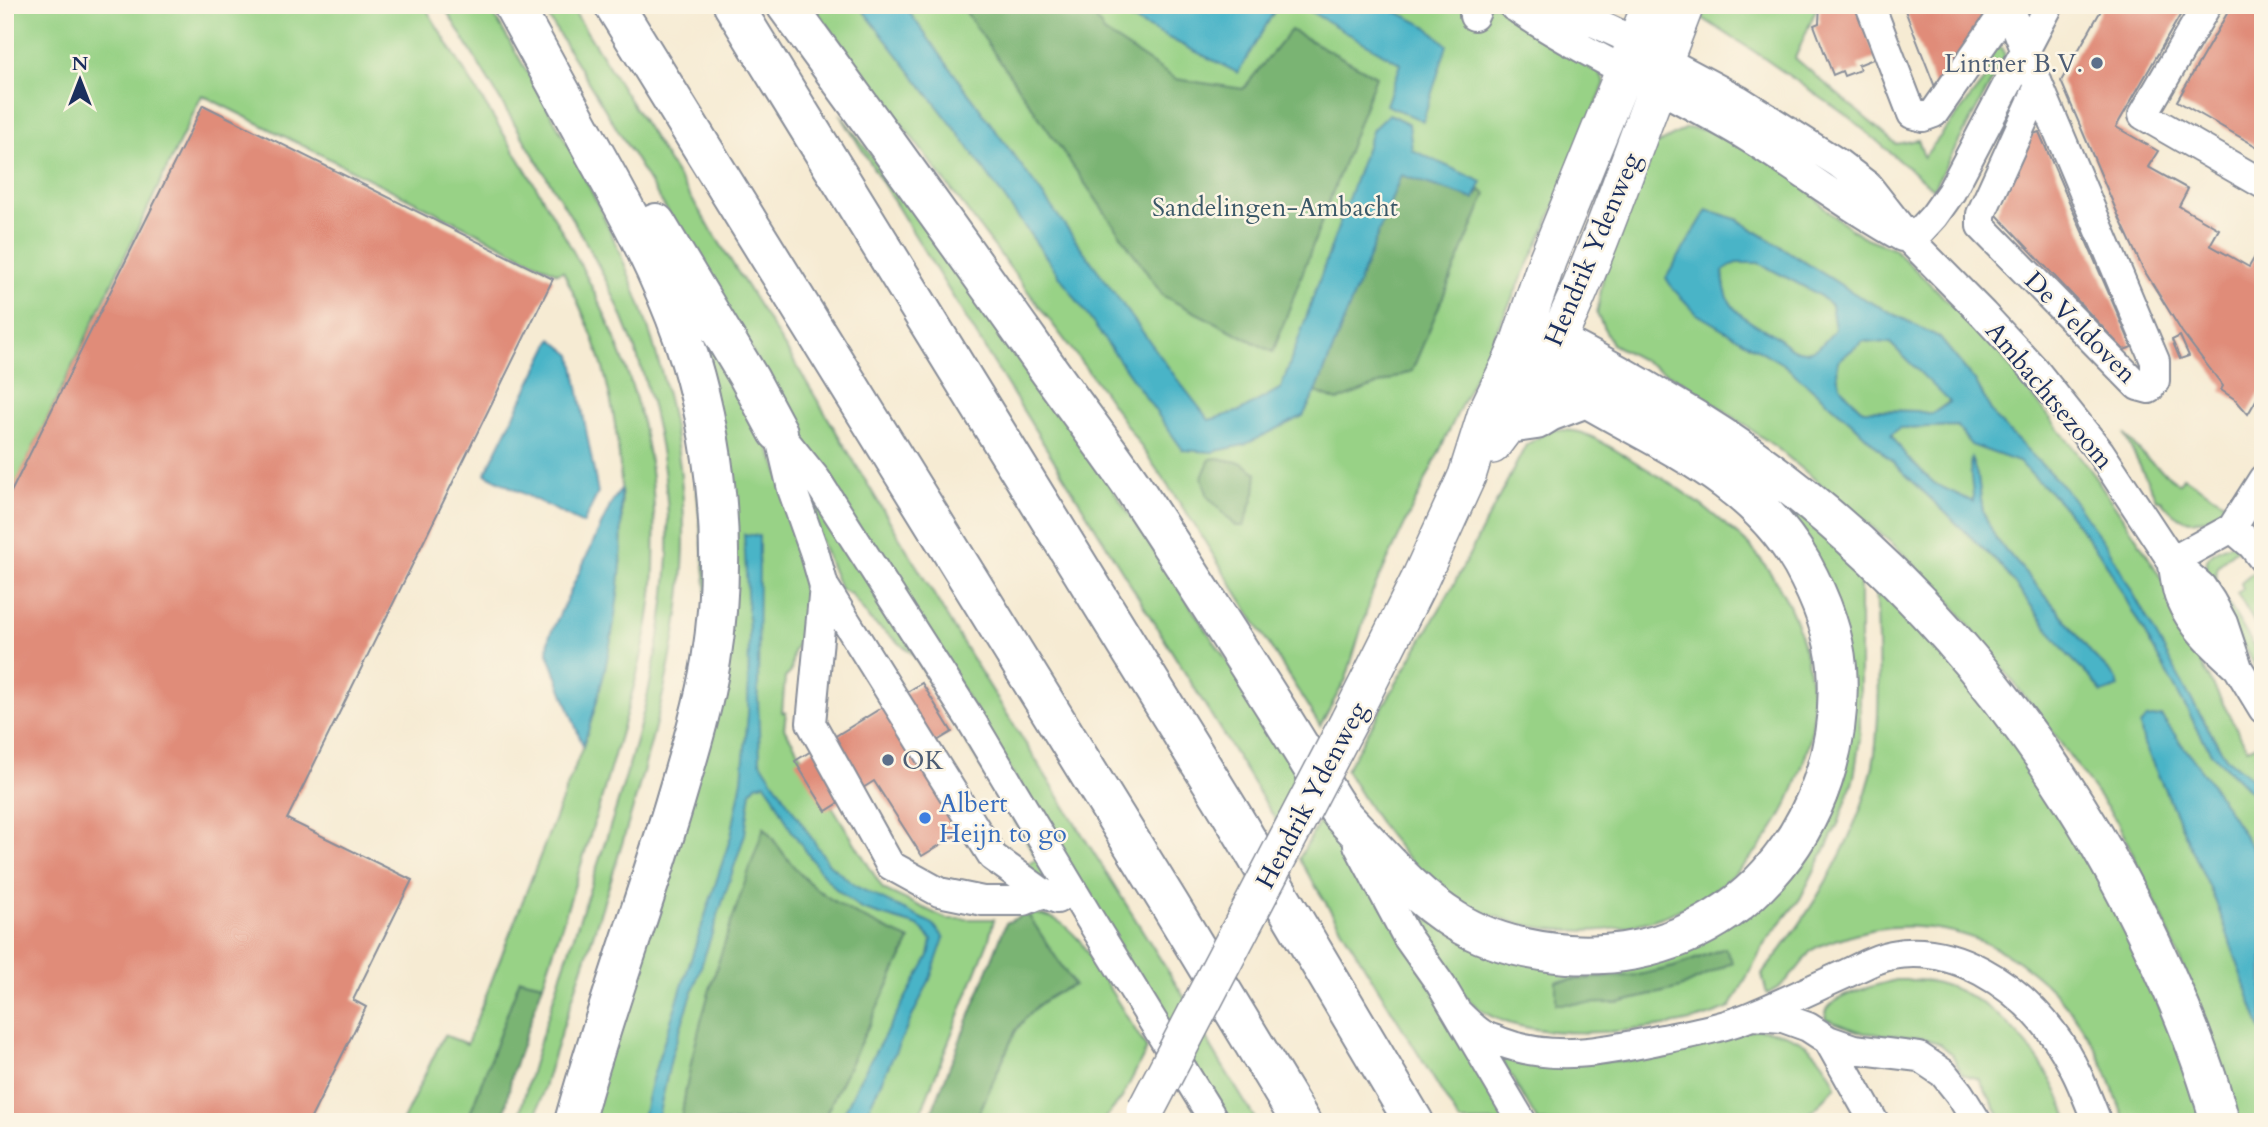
<svg xmlns="http://www.w3.org/2000/svg" width="2268" height="1127" font-family="Cardo,serif">
<style>
.green{fill:#98d286;stroke:#5a8072;stroke-width:2;fill-rule:evenodd}
.forest{fill:#7ab473;stroke:#4a7268;stroke-width:2}
.water{fill:#49b4c7;stroke:#327292;stroke-width:2;fill-rule:evenodd}
.building{fill:#e08c79}
.lines{fill:none;stroke-linecap:round;stroke-linejoin:round}
.minor-casing{stroke:#888d98;stroke-width:32}
.major-casing{stroke:#888d98;stroke-width:40}
.highway-casing{stroke:#888d98;stroke-width:42}
.minor{stroke:#fff;stroke-width:28}
.major{stroke:#fff;stroke-width:37}
.highway{stroke:#fff;stroke-width:38}
.major-bridge-casing{stroke:#888d98;stroke-width:40;stroke-linecap:butt}
.major-bridge{stroke:#fff;stroke-width:37}
.service-dot{fill:#5c6f8a;stroke:#fcf5e5;stroke-width:2.5}
.shop-dot{fill:#3f7fe0;stroke:#fcf5e5;stroke-width:2.5}
.labels{text-anchor:middle;stroke-width:5;stroke-linejoin:round;paint-order:stroke}
.service-label{font-size:26px;fill:#4e5e75;stroke:#fcf5e5;text-anchor:end}
.park-label{font-size:26px;fill:#3a5868;stroke:#fcf5e5}
.street-label{font-size:26px;fill:#1b2f5e;stroke:#fcf5e5}
.shop-label{font-size:26px;fill:#366cbe;stroke:#fcf5e5;text-anchor:start}
</style>
<rect width="100%" height="100%" fill="#fcf5e5"/>
<filter id="ink" filterUnits="userSpaceOnUse"><feTurbulence type="fractalNoise" baseFrequency=".0143" numOctaves="2"/><feDisplacementMap in="SourceGraphic" scale="14" xChannelSelector="R" yChannelSelector="G"/><feConvolveMatrix kernelMatrix="1 2 1 2 8 2 1 2 1" color-interpolation-filters="sRGB"/></filter>
<filter id="wash" filterUnits="userSpaceOnUse"><feTurbulence type="fractalNoise" baseFrequency=".00686" numOctaves="4" result="noise"/><feDisplacementMap in="SourceGraphic" scale="28" xChannelSelector="R" yChannelSelector="G"/><feGaussianBlur stdDeviation="1.57" result="paint"/><feColorMatrix in="noise" values="0 0 0 0 0 0 0 0 0 0 0 0 0 0 0 0 0 1.4 0 .05"/><feComposite in="paint" operator="in"/></filter>
<g filter="url(#wash)">
<rect width="100%" height="100%" fill="#f6ebd3"/>
<path class="green" d="M5,5H424C453,53 483,101 513,149C572,244 630,343 649,456C655,492 655,530 654,566C652,629 633,692 615,752C593,829 568,907 543,984L520,979L467,1122H402L444,1035L467,1044L583,746C621,634 635,500 607,384C598,344 581,308 563,271L557,273L202,95L5,507Z
M443,5H488C589,175 696,363 683,567C677,650 655,731 632,811C613,875 592,939 571,1003C558,1042 544,1081 535,1122H518C529,1073 545,1026 560,978C604,842 661,699 668,556C671,474 654,391 622,316C601,264 571,217 542,169C509,115 476,60 443,5Z
M541,5H570L795,363L970,655L1186,1000L1173,1024L1162,1020L969,701L795,428L736,323Z
M812,5H859L1189,428L878,5H1614L1602,17L1572,6L1592,60L1605,83L1547,225L1372,593L1346,679L1320,726L1192,521L1103,391Z
M1699,5H1761L1763,8L1777,9L1780,5H1818L1795,58L1896,144L1918,140L1924,157L1989,74L1982,56L1996,45L2003,49L2005,57L1933,189L1850,118L1755,52L1696,14Z
M840,114L1040,380L1305,778L1279,825Z
M1687,128L1722,132L1796,177L1830,213L1863,237L1893,248L1990,342L2090,469L2134,534L2181,610L2175,615L2247,748L2257,745L2263,755V787L2226,758L2064,487L1995,418L1975,381L1939,337L1860,297L1737,219L1707,210L1697,314L1783,364L1850,421L2002,567L2068,655L2088,675L2102,693L2117,679L2092,654L2056,608L1996,539L1983,512L1978,478L1970,463L1973,481V502L1935,484L1906,456L1891,435L1898,428L1957,426L1971,445L2019,462L2060,502L2103,558L2211,753L2263,804V864L2207,778L2161,716L2140,725L2144,744L2216,902L2263,1035V1122H2236L2215,1044L2162,917L2118,823L2057,738L1946,596L1895,546L1777,448L1685,383L1612,344L1597,314L1603,278L1646,159L1657,144Z
M1736,263H1759L1818,294L1831,305L1836,329C1828,338 1819,351 1806,352C1792,353 1784,342 1773,334C1767,330 1760,328 1754,325C1730,309 1724,298 1723,271Z
M679,294L756,413L797,521L809,586L810,608L806,626L793,652L791,672L785,678L782,712L786,713L784,728L883,889L947,919H994L989,939L917,1122H822L910,940C873,923 830,906 802,876C788,861 777,844 765,828C732,925 694,1020 681,1122H579L714,672Z
M1863,341L1890,343L1950,401L1932,414L1916,411L1863,410C1845,393 1834,388 1838,361Z
M1580,362L1860,558V738L1854,777L1839,822L1800,899L1766,941L1730,1008C1719,1012 1707,1017 1695,1020C1639,1033 1515,1046 1471,1002C1445,976 1428,939 1409,908L1468,942H1689L1832,783L1816,573ZM1725,948L1680,988L1618,1003H1556V981L1639,975L1674,967Z
M1552,429C1561,430 1570,430 1579,432C1591,435 1605,444 1617,451C1649,470 1682,489 1711,513C1723,523 1737,533 1748,544C1771,570 1791,603 1801,637C1809,663 1814,694 1813,722C1811,742 1803,764 1796,784C1758,884 1660,942 1553,929C1513,925 1477,914 1444,890C1400,859 1373,815 1346,770L1453,586L1526,445Z
M2124,434L2147,459L2179,484L2183,477L2232,507C2226,516 2232,509 2224,513C2197,524 2180,527 2161,500H2157Z
M809,483L1062,890L1021,869L1037,859L913,654L870,620L851,594L840,589L801,491Z
M2232,544L2239,547C2224,560 2210,566 2219,588C2216,584 2209,578 2207,573C2201,556 2219,547 2232,544Z
M1876,572L2027,752L2129,928L2206,1122H2125C2116,1097 2108,1071 2095,1048C2043,953 1942,900 1836,940C1829,942 1818,946 1812,950C1808,953 1805,959 1802,963C1792,976 1782,987 1767,994L1762,974C1809,918 1865,827 1875,753C1882,695 1877,631 1876,572Z
M2254,572L2263,579V637L2237,593L2243,589L2241,583Z
M2226,600L2263,661V680L2219,603Z
M1325,811L1514,1122H1460L1299,859Z
M1027,913C1054,915 1062,921 1080,941L1147,1049L1122,1098L1102,1122H975L1015,1032C1032,1007 1046,997 1073,985Z
M1896,980C1908,980 1922,979 1934,982C1998,998 2050,1061 2069,1122H2003L1979,1079L1962,1074L1952,1054L1940,1044L1924,1038L1864,1033L1825,1019C1825,1017 1827,1009 1828,1008C1839,993 1878,985 1896,980Z
M1755,1029C1796,1031 1820,1048 1836,1086L1816,1108L1795,1122H1538L1495,1049C1530,1053 1573,1062 1608,1061C1659,1061 1706,1043 1755,1029Z
M1205,1037L1257,1122H1224L1189,1064Z"/>
<path class="forest" d="M961,5H1088L1104,32L1176,79L1243,89L1291,30L1376,76L1273,352L1163,296Z
M1401,175L1474,199L1480,190L1486,194L1412,371L1337,401L1316,392Z
M1217,458L1242,463L1257,473L1255,493L1244,526H1236L1208,497L1202,477L1210,459Z
M764,827C777,845 790,864 805,879C835,907 873,923 910,940L822,1122H681C694,1020 731,924 764,827Z
M1027,913L1074,985C1046,997 1032,1007 1015,1032L975,1122H928L1006,923Z
M1725,948L1733,962L1680,988L1618,1003L1556,1004V981L1639,975L1674,967Z
M520,979L543,984L512,1074L503,1122H467Z"/>
<path class="water" d="M859,5H904L1177,379L1209,420L1240,411L1281,388L1373,129L1389,114L1409,124L1412,150L1482,182L1474,199L1401,175L1316,392L1303,416L1244,445L1212,452L1183,450L956,130Z
M1103,5H1278L1238,73Z
M1299,5H1382L1426,26L1447,45L1423,121L1386,105L1401,64Z
M1707,210L1736,219L1860,297L1939,337L1975,381L1995,418L2064,487L2109,549L2197,710L2226,758L2263,787V804L2211,753L2103,558L2060,502L2019,462L1971,445L1957,426L1899,428L1891,435L1906,456L1935,484L1973,502C1974,488 1968,471 1971,458L1978,478L1983,512L1996,539L2056,608L2092,654L2117,679L2119,687L2102,693L2088,675L2068,655L2002,567L1850,421L1783,364L1697,314L1673,289L1666,278ZM1736,263H1759L1818,294L1831,305L1835,329C1828,338 1819,351 1806,352C1792,353 1784,342 1773,334C1767,330 1760,328 1754,324C1731,310 1724,298 1723,271ZM1863,341L1890,343L1950,402L1932,414L1916,411L1863,410C1845,393 1834,387 1838,361Z
M552,339L572,355L598,493L583,524L485,474Z
M621,489C621,514 622,540 621,565C616,626 603,688 583,746L548,653L549,637L612,502Z
M744,534L759,536L758,699L760,761L829,864L855,886L933,924L944,938L930,979L862,1122H840L859,1081L929,956L932,940L918,926L861,909L835,888L820,871L791,830L772,793L765,783L756,785L751,791L745,834L672,1054L657,1122H642L651,1082L731,836L742,780L748,713L749,633Z
M2161,716L2207,778L2263,864V1035L2216,902L2144,744L2140,725L2146,718Z"/>
<g id="blocks">
<path class="building" d="M1820,5H1856L1876,58L1858,65L1860,70L1844,76L1842,71L1833,75L1814,25L1819,23Z
M1903,5H1983L1989,16L1935,87Z
M2104,5H2186L2116,127L2158,151L2148,167L2188,189L2179,206L2219,229L2210,245L2249,267L2263,243V388L2248,414L2236,400L2221,390L2223,386L2182,332L2142,267L2119,217L2061,81Z
M2232,5H2263V150L2177,101Z
M203,105L553,279L287,819L412,880L353,1000L366,1007L309,1122H5V504Z
M2039,132L2132,347L2124,350L1996,214L2031,135Z
M2180,336L2189,356L2180,359L2172,340Z
M922,683L952,732L917,753L961,832L922,856L874,781L826,811L795,761Z"/>
</g>
</g>
<g filter="url(#ink)">
<use href="#blocks" fill-opacity="0" stroke="#888d98" stroke-width="2"/>
<g class="lines">
<defs>
<path id="minor" d="M1870,5L1912,114L1923,117L1934,113L2008,7
M2008,5L2039,86L2155,361V381L2149,389L2138,386L1981,226V214L2039,86
M2207,5L2143,115L2263,184
M1514,7L1563,13L1593,22L1636,42L1664,60L1739,100L1838,163L1868,186L1911,241L1983,314L2033,368L2100,452L2172,561L2201,586L2211,601L2223,623L2238,668L2263,709
M1519,10C1592,59 1674,92 1749,138C1801,170 1847,207 1902,237
M1474,16L1479,5
M1911,241L1934,216L1951,192L2049,5
M778,432L816,479L972,722L1088,916L1215,1122
M781,442L792,489L814,551L824,586L811,723L890,865L939,892L983,901H1024L1043,893
M2232,528L2252,545L2263,559
M2172,561C2175,573 2175,588 2180,599C2191,626 2215,647 2236,666
M2172,561L2232,528L2263,479
M824,586L993,857L1043,893L1057,899
M1358,845L1407,937L1441,985L1522,1122
M1458,1013C1465,1020 1473,1028 1482,1034C1487,1038 1495,1039 1501,1042C1555,1063 1610,1050 1663,1039C1694,1033 1727,1027 1756,1014C1785,1002 1814,988 1843,975C1859,968 1875,958 1892,955C1954,943 2016,985 2052,1032C2072,1058 2085,1091 2097,1122
M1752,1016L1783,1018L1808,1027L1828,1040L1874,1122
M1828,1040L1854,1049L1919,1057L1943,1073L1959,1093L1977,1122"/>
<path id="major" d="M1492,445C1570,347 1611,205 1657,88L1664,60L1685,5
M1349,721L1419,581L1467,476L1487,412L1517,350L1547,261L1651,5"/>
<path id="highway" d="M513,5C541,56 569,106 596,156C629,215 661,275 683,338C718,440 728,555 711,661C703,710 688,757 674,805C642,911 603,1015 574,1122
M614,5L1170,905L1301,1122
M733,5L1232,815L1414,1122
M786,5C868,117 949,229 1029,342C1062,390 1098,436 1131,484C1173,548 1215,612 1256,677C1276,708 1295,739 1314,770C1323,785 1332,802 1343,816C1350,824 1358,832 1366,840C1393,869 1420,899 1454,920C1489,942 1528,951 1568,954C1733,965 1848,826 1837,667C1834,631 1819,595 1802,564C1737,451 1610,429 1517,350
M656,223L749,378L778,432
M1517,350C1526,348 1546,340 1555,341C1561,342 1569,348 1574,351C1605,367 1635,384 1665,402C1881,526 2048,724 2153,947C2180,1004 2204,1061 2220,1122
M1508,424L1536,420L1549,412L1586,398"/>
</defs>
<use href="#minor" class="minor-casing"/>
<use href="#major" class="major-casing"/>
<use href="#highway" class="highway-casing"/>
<use href="#minor" class="minor"/>
<use href="#major" class="major"/>
<use href="#highway" class="highway"/>
<defs>
<path id="major-bridge" d="M1146,1110L1349,721"/>
</defs>
<use href="#major-bridge" class="major-bridge-casing"/>
<use href="#major-bridge" class="major-bridge"/>
</g>
</g>
<g class="service-dot">
<circle cx="2097" cy="63" r="7"/>
<circle cx="888" cy="760" r="7"/>
</g>
<circle class="shop-dot" cx="925" cy="818" r="7"/>
<g class="labels">
<g class="service-label">
<text x="2083" y="72">Lintner B.V.</text>
<text x="902" y="769" text-anchor="start">OK</text>
</g>
<g class="park-label">
<text x="1275" y="216">Sandelingen-Ambacht</text>
</g>
<g class="street-label">
<text transform="translate(1592 249) rotate(-67)" y="9">Hendrik Ydenweg</text>
<text transform="translate(2081 327) rotate(45)" y="9">De Veldoven</text>
<text transform="translate(2050 395) rotate(50)" y="9">Ambachtsezoom</text>
<text transform="translate(1311 795) rotate(-62)" y="9">Hendrik Ydenweg</text>
</g>
<g class="shop-label">
<text x="939" y="812">Albert<tspan x="939" dy="30">Heijn to go</tspan></text>
</g>
</g>
<rect width="2268" height="1127" fill="none" stroke="#fcf5e5" stroke-width="28"/>
<g transform="translate(80 80)" stroke="#fcf5e5" stroke-width="5" paint-order="stroke">
<path d="M0-5L12 26L0 18L-12 26Z" fill="#1b2f5e"/>
<text y="-10" font-size="19" font-weight="bold" text-anchor="middle" fill="#1b2f5e">N</text>
</g>
</svg>
